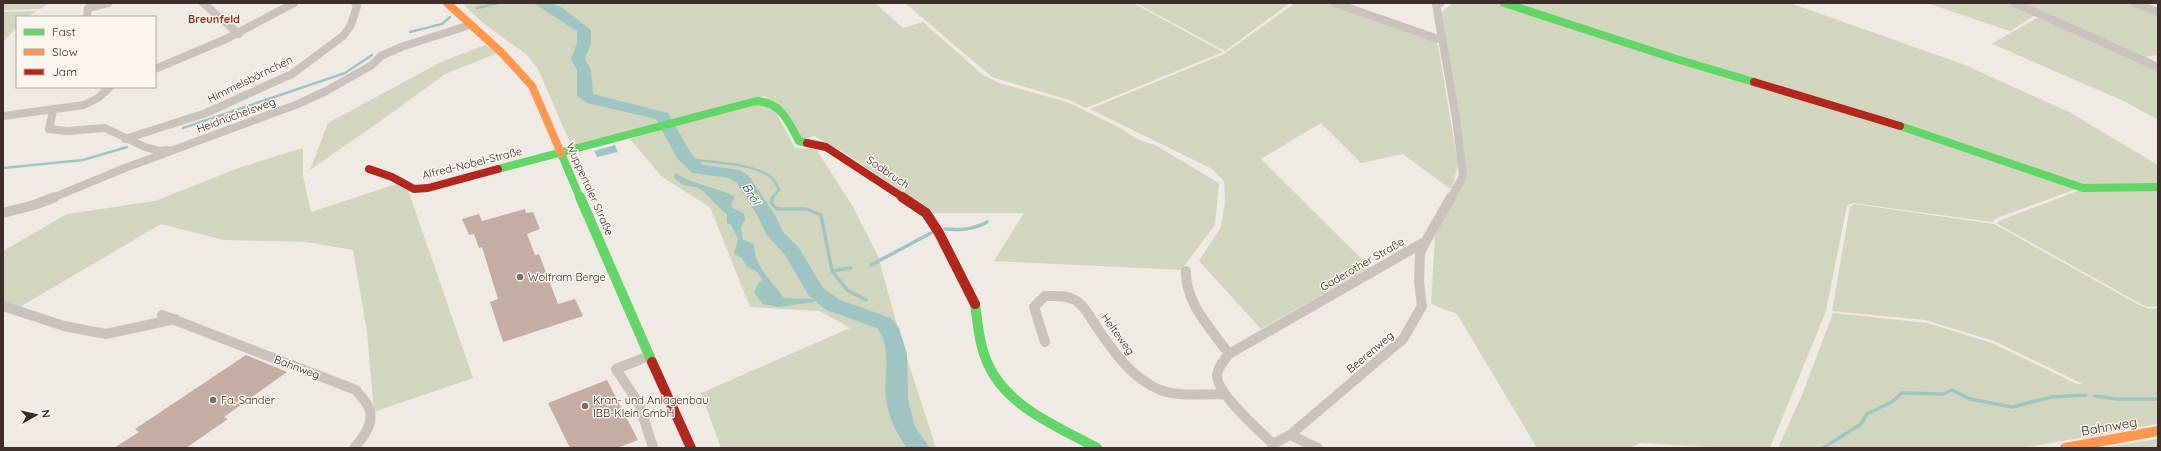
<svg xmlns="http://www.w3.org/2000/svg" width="2161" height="451" font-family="Quicksand,sans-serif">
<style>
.green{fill:#d2d6be}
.water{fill:#9fc5c3}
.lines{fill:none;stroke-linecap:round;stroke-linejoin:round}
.stream-far1{stroke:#9fc5c3;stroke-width:2.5}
.stream{stroke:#9fc5c3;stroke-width:3.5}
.river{fill:#9fc5c3;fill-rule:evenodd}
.building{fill:#c5ada5}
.street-far1{stroke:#cac3bd;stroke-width:8}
.street{stroke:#cac3bd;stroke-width:10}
.fast-far1{stroke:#63d668;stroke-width:8}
.fast{stroke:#63d668;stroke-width:10}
.slow-far1{stroke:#ff974d;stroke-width:8}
.slow{stroke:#ff974d;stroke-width:10}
.jam-far1{stroke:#b3261e;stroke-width:8}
.jam{stroke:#b3261e;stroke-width:10}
.poi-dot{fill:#7b706b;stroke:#fcf5ed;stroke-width:1.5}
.labels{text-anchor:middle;stroke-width:3;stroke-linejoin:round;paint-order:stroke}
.far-quarter-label{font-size:11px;font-weight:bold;fill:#92341c;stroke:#fcf5ed}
.street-label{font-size:11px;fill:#3c2f2a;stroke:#fcf5ed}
.poi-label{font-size:11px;fill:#3c2f2a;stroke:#fcf5ed;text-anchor:start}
.water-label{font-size:12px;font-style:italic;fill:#1b6062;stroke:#fcf5ed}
.near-street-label{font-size:13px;fill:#3c2f2a;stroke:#fcf5ed}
</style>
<rect width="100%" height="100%" fill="#f0eae5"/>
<path class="green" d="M3,3H49L40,9L3,10Z
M462,3H875L903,28L923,22L983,75L999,83L1067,102L1120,128L1137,139L1155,145L1219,183L1215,225L1181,270L994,261L1024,213H933L845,153L814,136L799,141L773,107L795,148L816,149L853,207L878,256L902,343L936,448H721L701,393L850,328L820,311L750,307L710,207L662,177L630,139L753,103L770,102L765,96L576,146L571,145L538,69L527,55L483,23Z
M905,3H1133L1223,52L1086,108L1069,100L992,77Z
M1136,3H1290L1225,51Z
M1295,3H1330L1435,41L1438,45L1458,165L1452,188H1449L1403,154L1361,163L1321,123L1261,159L1370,267L1261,329L1199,261L1221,227L1225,201L1224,181L1212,169L1090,109L1224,54Z
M1453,3H1790L1965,65L2069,112L2158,165V185L2079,188L1997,218L1992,222L1853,203L1847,205L1826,311L1770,448H1725L1640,443L1631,447L1620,448H1537L1457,314L1431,304L1435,236L1464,179L1441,17L1442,12Z
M1927,3H2009L2037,14L2010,31Z
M2018,3H2133L2158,12V55L2144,57Z
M37,11L28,17H17V27L3,42V12Z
M2043,17L2158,68V120L2126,102L1997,46L1991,44L2037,18Z
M485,45L498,53L445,74L382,120L310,170L328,123L441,62Z
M303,148V176L311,212L405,181L473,378L374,412L367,332L353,250L307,242L224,240L161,224L18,308L3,303V251L67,214L155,201L241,167Z
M2158,188V306L2148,307L2141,304L1996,223L2001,220L2083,189Z
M1854,204L1994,224L2139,305L2149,309L2158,308V424L2023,448H1778L1802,395L1833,313L1927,323L1992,343L2077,384H2083L1994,341L1925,320L1832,311L1850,207Z
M2158,439V448H2101Z"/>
<path class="water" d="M615,145L618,152L597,157L594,151Z
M675,173C693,185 716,186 735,197L731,204L732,208L744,213L745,220L741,227L743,240L754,244C755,269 770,278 784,298L814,299V302L778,307L763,304L754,293L758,284L763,280L757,272L746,266L742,258L734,254L738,239L731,225L727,223V214C718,207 712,200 704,192C694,182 686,192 674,177Z"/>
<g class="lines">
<path class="stream-far1" d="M477,8L498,3
M410,32L442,24L450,17
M183,128L345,73L372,55
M686,159C709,162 753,163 771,177C775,180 777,185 779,190L772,198
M3,168L83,160L127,147"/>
<path class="stream" d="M773,197L771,203L777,209H806L821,215L832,271L851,268
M945,229C960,230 973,230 987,222
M871,265L931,233
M832,271L847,290L866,300
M2095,396L2117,399H2158
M1823,448L1861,424L1867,414L1892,402L1902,393L1943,394L1952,390L1970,399L2012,407L2051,397L2086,395"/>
<path class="river" d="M533,3H551L561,7L591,30V43L585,59L591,70L593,94L668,113L692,155L703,165L740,170L749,176L775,215L783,232L799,248L823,288L840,300L891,318L899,328L907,354L908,400L915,427L930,448H907C896,433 889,418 886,400C883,376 893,349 877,328L826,310L809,296L785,255L766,234L757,215L737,183L729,178L692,173L677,158L656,119L587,103L577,96V70L571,59L577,43V31Z"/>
</g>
<path class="building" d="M525,209L526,213L533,212L540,229L527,234L535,255L539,254L558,304L575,299L583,316L503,342L490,302L498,299L482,247L479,248L474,234L469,235L462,219L479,214L482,221Z
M246,355L287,372L224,417L228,419L186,448H114L139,432L135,429Z
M607,380L638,440L617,448H570L548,403Z"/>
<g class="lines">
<path class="street-far1" d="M203,3L239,34
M1335,3L1441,40
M1440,3L1436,4L1456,118L1463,176L1451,198
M2015,3L2158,67
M2135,3L2158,12
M87,17L88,8L108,3
M155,69L226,39L294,3
M53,111L49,129L67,131L105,128L145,147L160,151L167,150
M3,116L84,105L98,98L110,87
M125,139L206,113L292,74L343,36L351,25L357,6L355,3
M52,198L125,168L298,104L326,91L372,65L381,56L401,47L470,25"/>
<path class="street" d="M3,213L34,205L55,197
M1186,271C1185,303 1211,329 1229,354
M3,306L64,326L106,334L175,319
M162,315L356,390C360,396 367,402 369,408C375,423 363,438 354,448
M1045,342L1034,307L1045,296C1055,296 1066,295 1075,300C1084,305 1090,317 1096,326C1113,351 1131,378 1160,390C1180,397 1203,394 1224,394
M649,356L616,369L639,404L653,447
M1290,435L1403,339L1422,306L1419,282L1420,253L1426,241
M1273,444L1290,435L1318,448
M1272,448L1273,444C1260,431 1216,393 1217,375C1218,367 1224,360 1229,354L1426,241L1451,197"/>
<path class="fast-far1" d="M1504,3L1673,58L1754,82
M1900,126L2083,188L2158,187
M561,153L580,198
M498,169L756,101C781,102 788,121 799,141L807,143"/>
<path class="fast" d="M580,197L652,362
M975,304C978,324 979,345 988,364C1007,407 1058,427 1097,448"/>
<path class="slow-far1" d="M447,3L502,53L532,86L561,153"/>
<path class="slow" d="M2065,448L2158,431"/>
<path class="jam-far1" d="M1754,82L1900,126
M807,143L826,147L904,198
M369,169L392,177L414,189L428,188L498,169"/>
<path class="jam" d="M902,197L926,213L939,233L975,304
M652,362L691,448"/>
</g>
<g class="poi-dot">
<circle cx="520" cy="277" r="4"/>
<circle cx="213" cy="400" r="4"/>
<circle cx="585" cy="406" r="4"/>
</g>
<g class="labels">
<g class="far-quarter-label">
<text x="214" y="23">Breunfeld</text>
</g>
<g class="street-label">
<text transform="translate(250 79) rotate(-26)" y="4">Himmelsbörnchen</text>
<text transform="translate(236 115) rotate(-20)" y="4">Heidnüchelsweg</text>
<text transform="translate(472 163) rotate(-14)" y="4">Alfred-Nobel-Straße</text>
<text transform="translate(888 172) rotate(34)" y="4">Sodbruch</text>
<text transform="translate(590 189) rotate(66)" y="4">Wuppertaler Straße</text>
<text transform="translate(1362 264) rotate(-30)" y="4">Gaderother Straße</text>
<text transform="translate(1118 334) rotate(54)" y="4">Helteweg</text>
<text transform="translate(1370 352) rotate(-40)" y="4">Beerenweg</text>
<text transform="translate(297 367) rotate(21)" y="4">Bahnweg</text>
</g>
<g class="poi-label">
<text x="528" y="281">Wolfram Berge</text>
<text x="221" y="404">Fa. Sander</text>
<text x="593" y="404">Kran- und Anlagenbau<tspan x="593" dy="13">IBB-Klein GmbH</tspan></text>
</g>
<g class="water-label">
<text transform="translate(751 194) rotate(58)" y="4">Bröl</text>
</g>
<g class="near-street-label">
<text transform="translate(2109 426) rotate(-10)" y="5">Bahnweg</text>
</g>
</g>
<rect width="2161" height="451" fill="none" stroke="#3c2f2a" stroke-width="8"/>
<rect x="16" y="16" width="140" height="72" fill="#fcf5ed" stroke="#afa69f"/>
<rect x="24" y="29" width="20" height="6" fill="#63d668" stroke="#afa69f"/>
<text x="52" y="36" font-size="12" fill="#3c2f2a">Fast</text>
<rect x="24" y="49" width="20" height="6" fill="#ff974d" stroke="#afa69f"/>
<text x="52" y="56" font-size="12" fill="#3c2f2a">Slow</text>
<rect x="24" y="69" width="20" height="6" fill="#b3261e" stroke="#afa69f"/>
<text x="52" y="76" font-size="12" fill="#3c2f2a">Jam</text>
<g transform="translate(36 415) rotate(82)" stroke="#fcf5ed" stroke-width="3" paint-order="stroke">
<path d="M0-3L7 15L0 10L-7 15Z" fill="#3c2f2a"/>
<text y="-6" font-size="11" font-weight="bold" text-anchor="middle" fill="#3c2f2a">N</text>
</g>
</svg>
